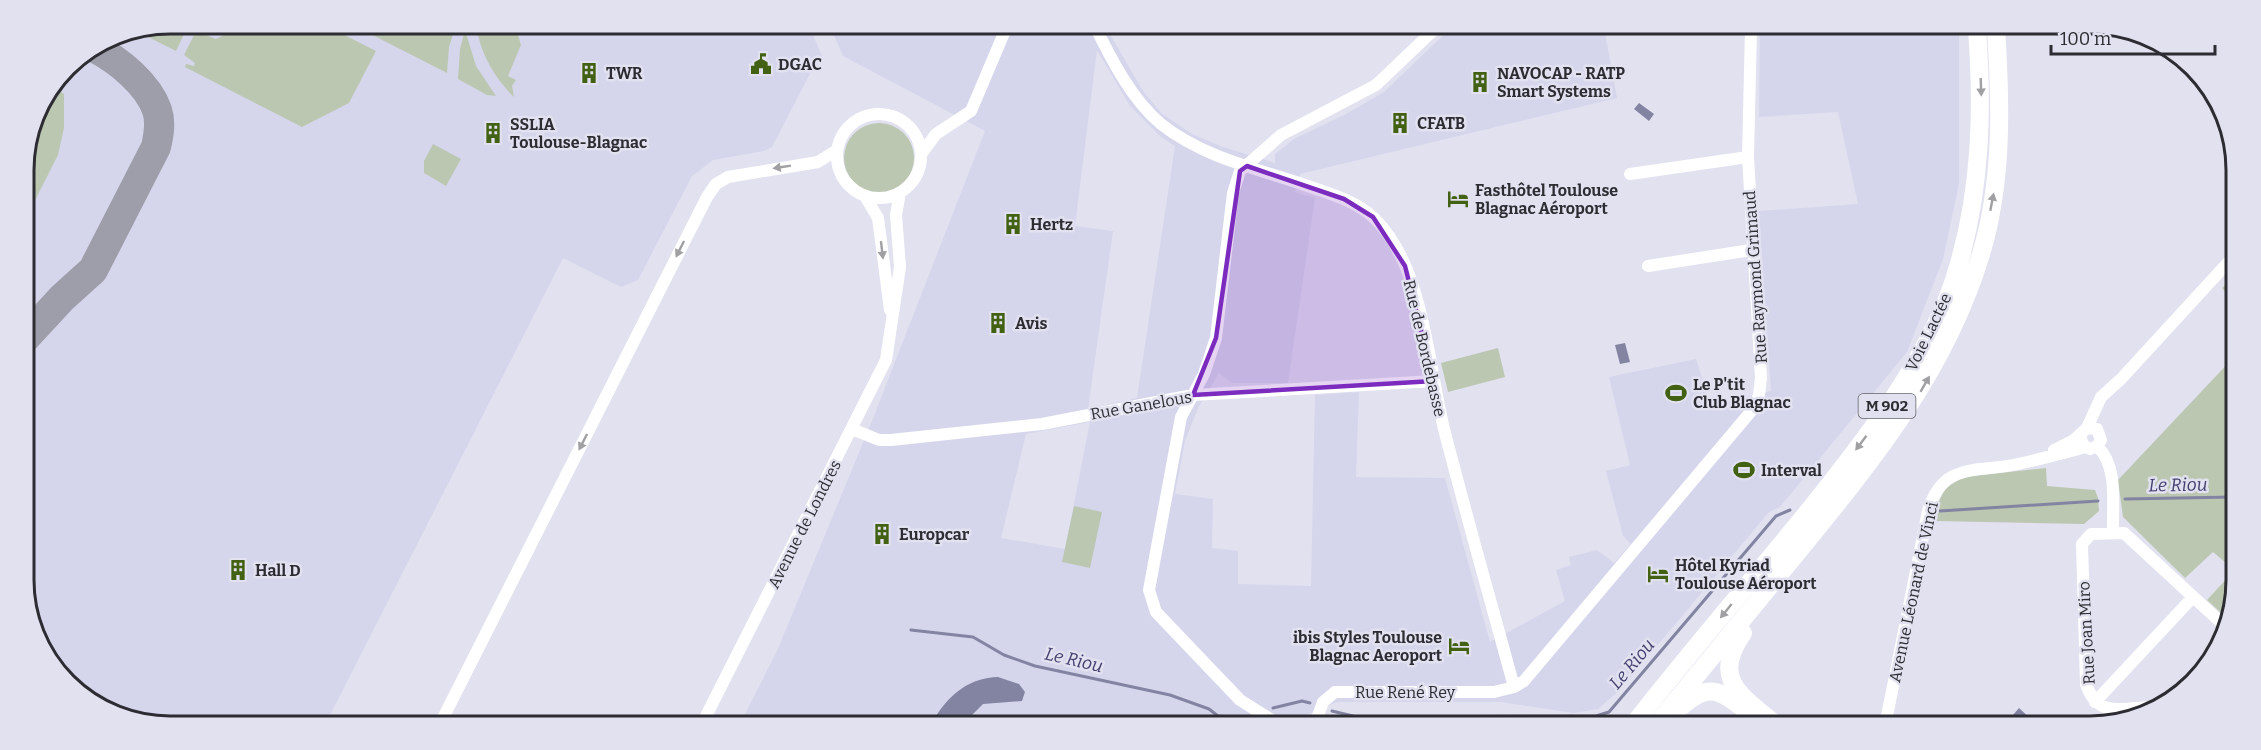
<svg xmlns="http://www.w3.org/2000/svg" width="2261" height="750" font-family="Bitter,serif">
<style>
.built{fill:#d5d6ec;fill-rule:evenodd}
.green{fill:#bcc7b2}
.water{fill:#8384a2}
.lines{fill:none;stroke-linecap:round;stroke-linejoin:round}
.stream{stroke:#8384a2;stroke-width:3}
.taxiway{stroke:#9e9eaa;stroke-width:30}
.minor{stroke:#fff;stroke-width:12}
.highway{stroke:#fff;stroke-width:18}
.oneway{fill:#a0a0a3}
.marked{fill:#7b2cbf;fill-opacity:0.2;stroke:#7b2cbf;stroke-width:4.5;stroke-linejoin:round}
.labels{text-anchor:middle;stroke-width:5;stroke-linejoin:round;paint-order:stroke}
.shield{fill:#e1e1f0;stroke:#62626b;stroke-width:1.5}
.shield-label{font-size:15px;font-weight:bold;fill:#2c2c32}
.poi-label{font-size:16px;font-weight:bold;fill:#2c2c32;stroke:#e1e1f0;text-anchor:start}
.street-label{font-size:16px;fill:#2c2c32;stroke:#e1e1f0}
.water-label{font-size:18px;font-style:italic;fill:#43416f;stroke:#e1e1f0}
.rim{fill:none;stroke:#2c2c32;stroke-width:3}
</style>
<rect width="100%" height="100%" fill="#e1e1f0"/>
<path class="built" d="M171,24L809,26L823,58L816,62L772,147L764,151L713,160L692,176L638,280L621,287L563,258L327,721H132L61,676L27,608L24,161L35,114L67,67L115,35Z
M830,26H1105L1143,91L1161,113L1192,134L1223,147L1275,163V154L1294,139L1346,114L1384,92L1452,27L1604,28L1617,98L1300,174L1294,192L1315,198L1288,383H1232L1219,373L1198,408L1185,441L1175,494L1213,499L1212,548L1238,551V584L1311,586L1315,395L1359,392L1356,477L1445,478L1490,642L1565,601L1556,570L1571,565L1569,557L1597,550L1614,563L1631,544L1623,536L1606,471L1630,465L1609,377L1696,359L1711,406L1771,391L1759,211L1858,204L1838,112L1759,117L1760,28L1959,29V184L1943,259L1907,352L1780,507L1769,512L1621,689L1598,709L1574,713L1501,702H1337L1306,715L1297,724L741,722L777,651L872,421L985,131L843,56ZM1097,50L1130,106L1161,137L1175,146L1137,398L1088,409L1113,231L1075,226ZM1090,422L1065,549L1001,538L1026,434Z"/>
<path class="green" d="M171,24H189L176,51L136,31Z
M232,24H323L376,51L349,103L302,127L185,67L186,64L194,66L195,63L184,55L196,31L216,39L228,33Z
M351,24L456,25L449,47L447,73Z
M494,25H515L521,45L508,76L516,80L512,86L514,97C496,79 484,60 478,35Z
M465,30L476,66L496,96L487,95L458,79L460,49Z
M54,86L64,94V128L58,155L25,220L24,161L35,114Z
M844 158a35 35 0 1 1 70 0a35 35 0 1 1-70 0Z
M433,144L461,159L446,186L424,173V161Z
M2234,276L2233,300L2222,288Z
M1498,348L1505,377L1448,392L1441,363Z
M2233,358L2232,568L2213,552L2185,578L2123,517L2118,480Z
M2046,468L2047,486L2095,490L2098,498L2099,511L2084,524L1935,521L1939,502L1945,488L1964,477Z
M1074,506L1102,512L1090,568L1062,562Z
M2232,573V618L2230,621L2207,600Z"/>
<path class="water" d="M1639,103L1654,114L1649,121L1634,109Z
M1625,343L1630,362L1620,364L1615,345Z
M998,677L1019,684L1025,692L1022,701L983,704L970,717L943,723L937,721L936,716C951,693 970,678 998,677Z
M2019,708L2032,720L2027,726L2013,715Z"/>
<g class="lines">
<path class="stream" d="M2125,499L2233,497
M1940,511L2098,501
M911,630L973,637L1004,655L1035,666L1170,695L1209,709L1218,716L1230,717
M1273,708L1302,701L1310,703
M1332,711L1357,717L1596,716L1609,712L1776,516L1790,510"/>
<path class="taxiway" d="M25,338L62,298L93,270L156,147C159,134 161,122 157,110C148,84 118,60 95,48"/>
<path class="minor" d="M1095,26C1111,59 1132,100 1161,124C1201,156 1254,168 1302,184C1327,193 1356,200 1375,219C1425,269 1428,367 1445,433C1467,518 1491,602 1514,687
M837 156a42 42 0 1 1 84 0a42 42 0 1 1-84 0Z
M922,153L936,134L971,111L1007,26
M1630,174L1748,157
M865,196L878,218L890,310
M1648,266L1751,250
M2087,428L2101,397L2121,379L2234,256
M852,429L879,440H891L1042,424L1193,395L1434,381
M2097,446C2119,467 2112,505 2113,533
M2054,450L2074,440L2087,428L2097,429L2101,440L2097,446L2090,449L2083,445L2080,436
M2095,702L2193,597
M2148,707C2120,709 2097,717 2086,684L2082,544L2091,534L2124,533L2227,628
M441,722L707,197L716,184L728,177L818,162L837,150
M703,722L886,360L900,267L896,215L900,193
M1278,724L1240,700L1156,612L1149,590L1181,417L1204,374L1216,338L1233,193L1240,171L1281,135L1376,85L1437,27
M1315,724L1323,702L1335,692H1494L1514,687L1524,681L1753,409L1759,395L1761,378L1748,157L1751,28
M1882,725L1887,716L1928,511C1943,461 1977,473 2018,464C2041,459 2063,453 2086,447"/>
<path class="highway" d="M1743,633C1710,680 1742,696 1776,725
M1681,707C1708,683 1719,689 1745,710
M1633,725C1689,653 1749,584 1806,514C1862,444 1934,354 1958,267C1981,188 1983,110 1977,29
M1656,725C1703,667 1750,610 1797,553C1873,460 1946,371 1981,254C2003,182 2001,103 1996,29"/>
</g>
<defs><path id="oneway-solid" d="M-6-.8H1V-3.2L6.5 0L1 3.2V.8H-6Z" transform="scale(1.5)"/></defs>
<g class="oneway">
<use href="#oneway-solid" transform="translate(1981 87) rotate(88)"/>
<use href="#oneway-solid" transform="translate(782 167) rotate(171)"/>
<use href="#oneway-solid" transform="translate(1992 202) rotate(-79)"/>
<use href="#oneway-solid" transform="translate(680 249) rotate(117)"/>
<use href="#oneway-solid" transform="translate(882 250) rotate(83)"/>
<use href="#oneway-solid" transform="translate(1925 384) rotate(-60)"/>
<use href="#oneway-solid" transform="translate(583 442) rotate(117)"/>
<use href="#oneway-solid" transform="translate(1861 443) rotate(127)"/>
<use href="#oneway-solid" transform="translate(1726 611) rotate(129)"/>
</g>
<path class="marked" d="M1247,166L1344,199L1373,217L1405,266L1434,381L1193,395L1216,338L1240,171Z"/>
<defs>
<symbol id="civic-bare" viewBox="-9 -9 18 18"><path d="M-.6-6.5H3V-4.5H.6V-3L4-1V1h2V6H-6V1h2V-1L-.6-3ZM-1.2 2.5V6h2.4V2.5Z" fill="#436113" stroke="#e1e1f0" stroke-width="2.5" paint-order="stroke"/></symbol>
<symbol id="building-bare" viewBox="-9 -9 18 18"><path d="M-4-6H4V6H1V3H-1V6H-4ZM-2.5-4.3h1.7v1.8h-1.7ZM.8-4.3h1.7v1.8H.8ZM-2.5-1h1.7V.8h-1.7ZM.8-1h1.7V.8H.8Z" fill="#436113" stroke="#e1e1f0" stroke-width="2.5" paint-order="stroke"/></symbol>
<symbol id="hotel-bare" viewBox="-9 -9 18 18"><path d="M-6-4.5h1.5V1H6V5H4.5V3h-9V5H-6ZM-4 0a1.8 1.8 0 1 1 3.6 0ZM.5 0V-2.5h3Q6-2.5 6 0Z" fill="#436113" stroke="#e1e1f0" stroke-width="2.5" paint-order="stroke"/></symbol>
<symbol id="stadium-bare" viewBox="-9 -9 18 18"><path d="M0-5a6.5 5 0 1 0 0 10a6.5 5 0 1 0 0-10ZM-3.5-1.8h7v3.6h-7Z" fill="#436113" stroke="#e1e1f0" stroke-width="2.5" paint-order="stroke"/></symbol>
</defs>
<g fill-rule="evenodd">
<use href="#civic-bare" x="746" y="49" width="30" height="30"/>
<use href="#building-bare" x="574" y="58" width="30" height="30"/>
<use href="#building-bare" x="1465" y="67" width="30" height="30"/>
<use href="#building-bare" x="1385" y="108" width="30" height="30"/>
<use href="#building-bare" x="478" y="118" width="30" height="30"/>
<use href="#hotel-bare" x="1443" y="184" width="30" height="30"/>
<use href="#building-bare" x="998" y="209" width="30" height="30"/>
<use href="#building-bare" x="983" y="308" width="30" height="30"/>
<use href="#stadium-bare" x="1661" y="378" width="30" height="30"/>
<use href="#stadium-bare" x="1729" y="455" width="30" height="30"/>
<use href="#building-bare" x="867" y="519" width="30" height="30"/>
<use href="#building-bare" x="223" y="555" width="30" height="30"/>
<use href="#hotel-bare" x="1643" y="559" width="30" height="30"/>
<use href="#hotel-bare" x="1444" y="631" width="30" height="30"/>
</g>
<g class="labels">
<rect class="shield" x="1858.5" y="394" width="57" height="24" rx="4.5"/>
<g class="shield-label">
<text x="1887" y="411">M 902</text>
</g>
<g class="poi-label">
<text x="778" y="70">DGAC</text>
<text x="606" y="79">TWR</text>
<text x="1497" y="79">NAVOCAP - RATP<tspan x="1497" dy="18">Smart Systems</tspan></text>
<text x="1417" y="129">CFATB</text>
<text x="510" y="130">SSLIA<tspan x="510" dy="18">Toulouse-Blagnac</tspan></text>
<text x="1475" y="196">Fasthôtel Toulouse<tspan x="1475" dy="18">Blagnac Aéroport</tspan></text>
<text x="1030" y="230">Hertz</text>
<text x="1015" y="329">Avis</text>
<text x="1693" y="390">Le P'tit<tspan x="1693" dy="18">Club Blagnac</tspan></text>
<text x="1761" y="476">Interval</text>
<text x="899" y="540">Europcar</text>
<text x="1675" y="571">Hôtel Kyriad<tspan x="1675" dy="18">Toulouse Aéroport</tspan></text>
<text x="255" y="576">Hall D</text>
<text x="1442" y="643" text-anchor="end">ibis Styles Toulouse<tspan x="1442" dy="18">Blagnac Aeroport</tspan></text>
</g>
<g class="street-label">
<text transform="translate(1755 277) rotate(-94)" y="6">Rue Raymond Grimaud</text>
<text transform="translate(1928 332) rotate(-64)" y="6">Voie Lactée</text>
<text transform="translate(1425 348) rotate(77)" y="6">Rue de Bordebasse</text>
<text transform="translate(1141 405) rotate(-10)" y="6">Rue Ganelous</text>
<text transform="translate(804 524) rotate(-63)" y="6">Avenue de Londres</text>
<text transform="translate(1913 592) rotate(-78)" y="6">Avenue Léonard de Vinci</text>
<text transform="translate(2086 633) rotate(-93)" y="6">Rue Joan Miro</text>
<text x="1405" y="698">Rue René Rey</text>
</g>
<g class="water-label">
<text transform="translate(2178 485) rotate(-1)" y="6">Le Riou</text>
<text transform="translate(1074 660) rotate(13)" y="6">Le Riou</text>
<text transform="translate(1632 664) rotate(-50)" y="6">Le Riou</text>
</g>
</g>
<path d="M0 0H2261V750H0ZM170 34H2090A136 136 0 0 1 2226 170V580A136 136 0 0 1 2090 716H170A136 136 0 0 1 34 580V170A136 136 0 0 1 170 34Z" fill="#e1e1f0" fill-rule="evenodd"/>
<path class="rim" d="M170 34H2090A136 136 0 0 1 2226 170V580A136 136 0 0 1 2090 716H170A136 136 0 0 1 34 580V170A136 136 0 0 1 170 34Z"/>
<path d="M2051 45v9h164v-9" fill="none" stroke="#2c2c32" stroke-width="3"/>
<text x="2060" y="45" font-size="18" fill="#2c2c32" stroke="#e1e1f0" stroke-width="4.5" paint-order="stroke">100 m</text>
</svg>
